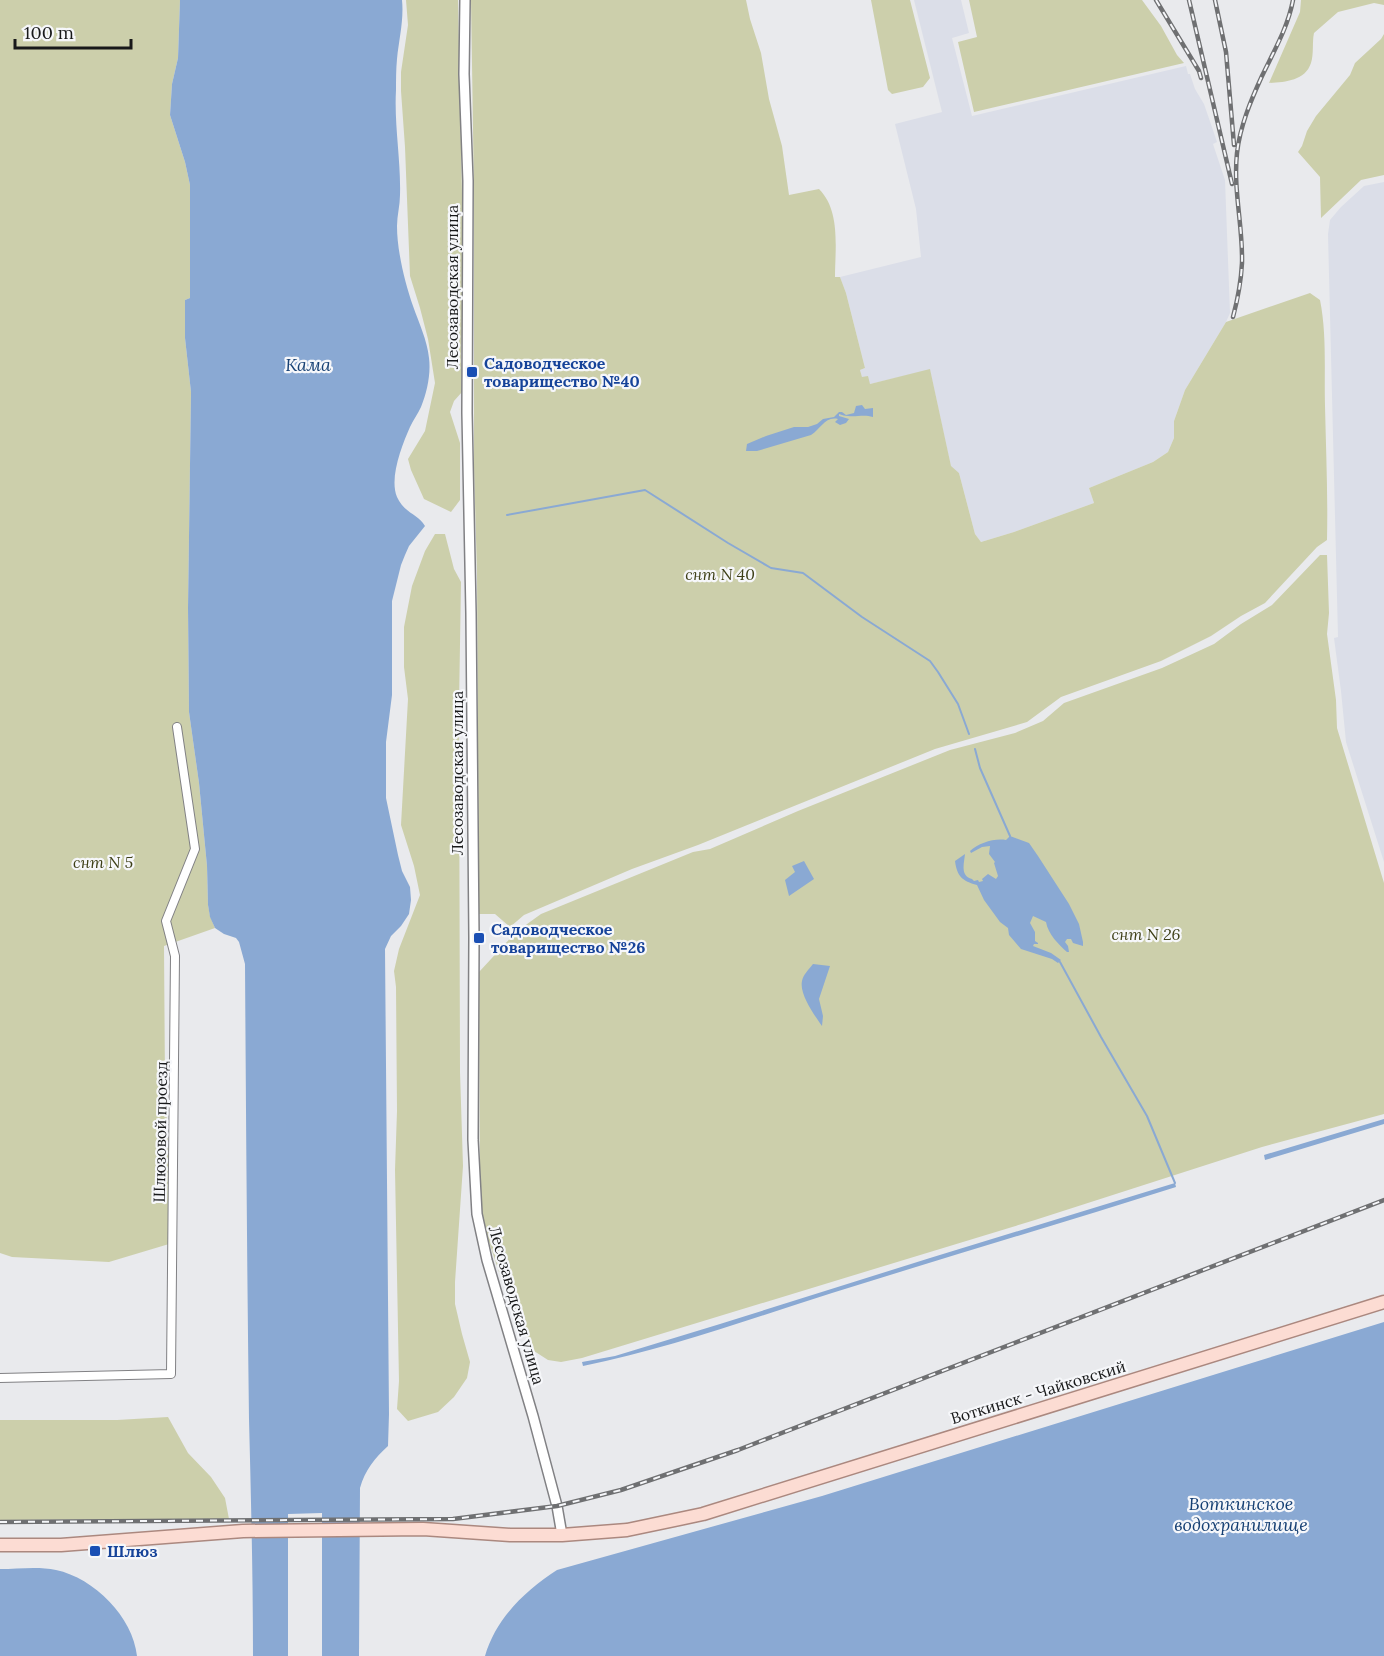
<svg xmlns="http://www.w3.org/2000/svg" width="1384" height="1656" font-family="Lora,serif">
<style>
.built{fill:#dbdee8}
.green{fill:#cccfab}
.water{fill:#8aa9d3}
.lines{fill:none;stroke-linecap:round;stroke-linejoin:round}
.stream{stroke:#8aa9d3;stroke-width:2}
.minor-casing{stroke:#818184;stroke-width:10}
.tertiary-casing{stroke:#818184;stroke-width:12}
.primary-casing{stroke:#ab887f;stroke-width:15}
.minor{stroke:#fff;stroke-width:8}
.tertiary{stroke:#fff;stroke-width:9}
.primary{stroke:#fcdcd3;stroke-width:12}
.rail-casing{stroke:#6f7072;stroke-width:4.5}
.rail{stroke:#f6f7fa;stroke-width:2;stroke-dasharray:7;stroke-linecap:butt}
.transit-dot{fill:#1a4fb4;stroke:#f6f7fa;stroke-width:2}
.labels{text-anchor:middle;stroke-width:4.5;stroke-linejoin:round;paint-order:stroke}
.street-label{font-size:16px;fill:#18191a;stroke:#f6f7fa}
.transit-label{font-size:16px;font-weight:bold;fill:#164399;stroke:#f6f7fa;text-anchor:start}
.park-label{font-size:16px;font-style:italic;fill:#3d3f16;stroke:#f6f7fa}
.water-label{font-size:18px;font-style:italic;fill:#164074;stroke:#f6f7fa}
</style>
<rect width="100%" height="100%" fill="#e9eaed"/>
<path class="built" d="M914,0H961L969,33L952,38L972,116L1186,66L1188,74H1190L1195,89L1204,104L1215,136L1217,142L1213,144L1225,180L1230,313L1226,322L1185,390L1174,421V438L1168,452L1153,462L1089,488L1094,503L1014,532L981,542L975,534L959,473L951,467L930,370L870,384L862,377L860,370L865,368L846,293L840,277L921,257L916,209L895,124L942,112Z
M1384,182V862L1346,742L1341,691L1334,638L1338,637L1328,234L1330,220L1341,207L1364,186Z"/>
<path class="green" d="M0,0H180L178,58L172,84L170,115L185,162L190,185V298L185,300V338L191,392L188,608L189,712L199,783L207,866L208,905L210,916L215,928L164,946L165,1084L172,1220L169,1244L109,1262L12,1257L0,1253Z
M406,0H458L464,290L461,356L462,392L454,401L450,412L460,443V500L451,512L424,499L411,470L408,459L425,431L435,383L428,339L420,308L410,276L405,147L401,91V72L408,25Z
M471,0H746L750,19L761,53L769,99L782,146L789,195L819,189C841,211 835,249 835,277H840L846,293L865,368L860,370L862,377L868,376L870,384L930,369L951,466L959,473L975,534L981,542L1014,532L1094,503L1089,488L1153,462L1168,452L1174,438V421L1185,390L1226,322L1310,293L1320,300C1327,335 1324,371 1325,406C1326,451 1328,495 1327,540L1317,547L1265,603L1241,616L1211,636L1161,661L1061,697L1027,722L935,749L698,845L632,869L524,915L510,927L495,914H479L477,573L474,467V193Z
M871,0H910L930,78L923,87L892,94L888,90Z
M969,0H1142L1161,26L1177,55L1184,63L974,112L958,42L977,37Z
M1301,0H1384V5L1374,3L1338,12L1314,33C1312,42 1314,54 1311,63C1305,81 1285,82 1269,83L1300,12Z
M1384,34V175L1361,180L1321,218L1320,177L1298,152L1302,146L1307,131L1316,116L1350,75L1355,63L1381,39Z
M435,534H445L454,569L461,582L459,706L460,1072L463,1166L455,1282V1304L462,1334L470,1362L467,1378L454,1397L438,1412L408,1421L397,1409L399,1381L395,1170L397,1111L396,987L394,971L399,949L420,895L414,866L401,825L408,699L404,667V627L412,586L425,551Z
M1320,555H1327L1329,613L1327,634L1336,700L1337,728L1384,883V1114L1262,1147L1035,1220L582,1358L561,1362L548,1360L534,1351L502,1281L484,1227L480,1207L479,972L516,932L541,914L693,852L710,849L798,811L950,750L1015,733L1043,721L1064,703L1162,668L1214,644L1241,624L1272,605Z
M168,1417L188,1453L211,1477L225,1498L229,1519L0,1520V1420H117Z"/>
<path class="water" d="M180,0H402C404,20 399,39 397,59C396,69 396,80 396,90C394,125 401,160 400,195C400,205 397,216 397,226C397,251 405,283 413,306C419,323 427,340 429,358C431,374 427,392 421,407C418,414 413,420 410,427C402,445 389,478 397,497C404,513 418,514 425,526L409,546L405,555L401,565L392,601V695L386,742V798L398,855L402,871L410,887L411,900L409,914L401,926L391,936L385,949L389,1414L388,1446C375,1458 365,1470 360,1488L359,1656H322V1513L288,1514V1656H253C253,1577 251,1498 249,1419C247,1267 246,1116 245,964L239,942L236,938L224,934L215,928L210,917L208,905L207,866L199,783L189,712L188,608L191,392L185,338V300L190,298V185L185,162L170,115L172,84L178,58Z
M862,405L865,409L873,408V417C864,414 857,417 848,416C845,416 842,415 839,414V416L849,419L846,423L840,425L835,422L838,419C825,416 821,429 811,435L757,451H746L747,444L766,436L794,427H808L817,424L823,419L834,417L839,412H842L846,415L854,413L856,406Z
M1010,836L1029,843L1038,856L1069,904L1079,924L1083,942V946L1073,943L1071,939H1067L1065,942L1068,946L1069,952H1067C1059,945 1048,934 1046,922L1033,916L1030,923L1035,932V941L1038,943V944H1034L1033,946L1051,953L1061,960L1058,963L1052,959L1021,949L1009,935L1008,928L1000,922L984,900L977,885C962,881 957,876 955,861L965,854C964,864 960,876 972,879L974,881L978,880L979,882L983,881L982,879L988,874L996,879L998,876L994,863L995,862L989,854L990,846L982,847L971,853L970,851C979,843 994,838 1006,840Z
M804,861L814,879L789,896L785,880L795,872L792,866Z
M813,964L830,966L819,999L823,1016L822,1026C815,1016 799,994 802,981C803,975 809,969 813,964Z
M1384,1119V1124L1265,1160L1264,1155Z
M1175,1183L1176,1187C1062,1223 947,1257 832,1293C750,1319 667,1349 583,1366L582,1362L615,1356L720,1324L930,1258Z
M1384,1322V1656H485C496,1618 525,1591 557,1570L822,1496Z
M0,1569C18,1569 38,1566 56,1570C94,1578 133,1617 137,1656H0Z"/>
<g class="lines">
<path class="stream" d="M507,515L645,490L728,543L771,568L803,573L862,617L930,661L938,672L958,704L969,734
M975,749L980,768L1010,836
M1060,962L1101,1037L1147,1116L1175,1183"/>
<defs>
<path id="minor" d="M0,1378L171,1374L175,956L166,921L195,849L177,727"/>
<path id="tertiary" d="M465,0L464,74L468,181L467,413L471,613L474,938L473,1140L477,1214L487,1260L533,1416L557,1506L562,1535"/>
<path id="primary" d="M0,1545H61L243,1531L423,1529L510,1535H562L627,1530L703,1514L1384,1302"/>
</defs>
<use href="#minor" class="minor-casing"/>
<use href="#tertiary" class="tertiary-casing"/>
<use href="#primary" class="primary-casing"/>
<use href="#minor" class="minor"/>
<use href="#tertiary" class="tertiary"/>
<use href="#primary" class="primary"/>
<defs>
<path id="rail" d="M1156,0L1199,71L1201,78
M1189,0L1232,184
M1215,0L1226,52L1234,145
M1233,317C1238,298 1241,282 1242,263C1243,226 1233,190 1237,153C1240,126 1251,100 1262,76C1274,51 1288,27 1293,0
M0,1522L453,1519L557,1506L621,1490L738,1450L1384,1200"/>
</defs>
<use href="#rail" class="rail-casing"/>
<use href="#rail" class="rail"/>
</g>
<g class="transit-dot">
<rect x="466" y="366" width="12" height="12" rx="3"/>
<rect x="473" y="932" width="12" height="12" rx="3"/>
<rect x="89" y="1545" width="12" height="12" rx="3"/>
</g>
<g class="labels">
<g class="street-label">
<text transform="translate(452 287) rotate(-90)" y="6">Лесозаводская улица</text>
<text transform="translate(457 773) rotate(-90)" y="6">Лесозаводская улица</text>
<text transform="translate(160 1132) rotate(-89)" y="6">Шлюзовой проезд</text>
<text transform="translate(517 1305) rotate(74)" y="6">Лесозаводская улица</text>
<text transform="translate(1038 1392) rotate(-17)" y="6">Воткинск - Чайковский</text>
</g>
<g class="transit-label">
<text x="484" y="369">Садоводческое<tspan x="484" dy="18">товарищество №40</tspan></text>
<text x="491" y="935">Садоводческое<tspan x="491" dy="18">товарищество №26</tspan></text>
<text x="107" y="1557">Шлюз</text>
</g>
<g class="park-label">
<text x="720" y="580">снт N 40</text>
<text x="103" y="868">снт N 5</text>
<text x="1146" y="940">снт N 26</text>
</g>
<g class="water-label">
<text x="308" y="371">Кама</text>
<text x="1241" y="1510">Воткинское<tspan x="1241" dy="21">водохранилище</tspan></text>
</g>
</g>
<path d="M15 39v9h116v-9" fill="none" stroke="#18191a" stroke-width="3"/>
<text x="24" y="39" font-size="18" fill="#18191a" stroke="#f6f7fa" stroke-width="4.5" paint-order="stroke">100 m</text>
</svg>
